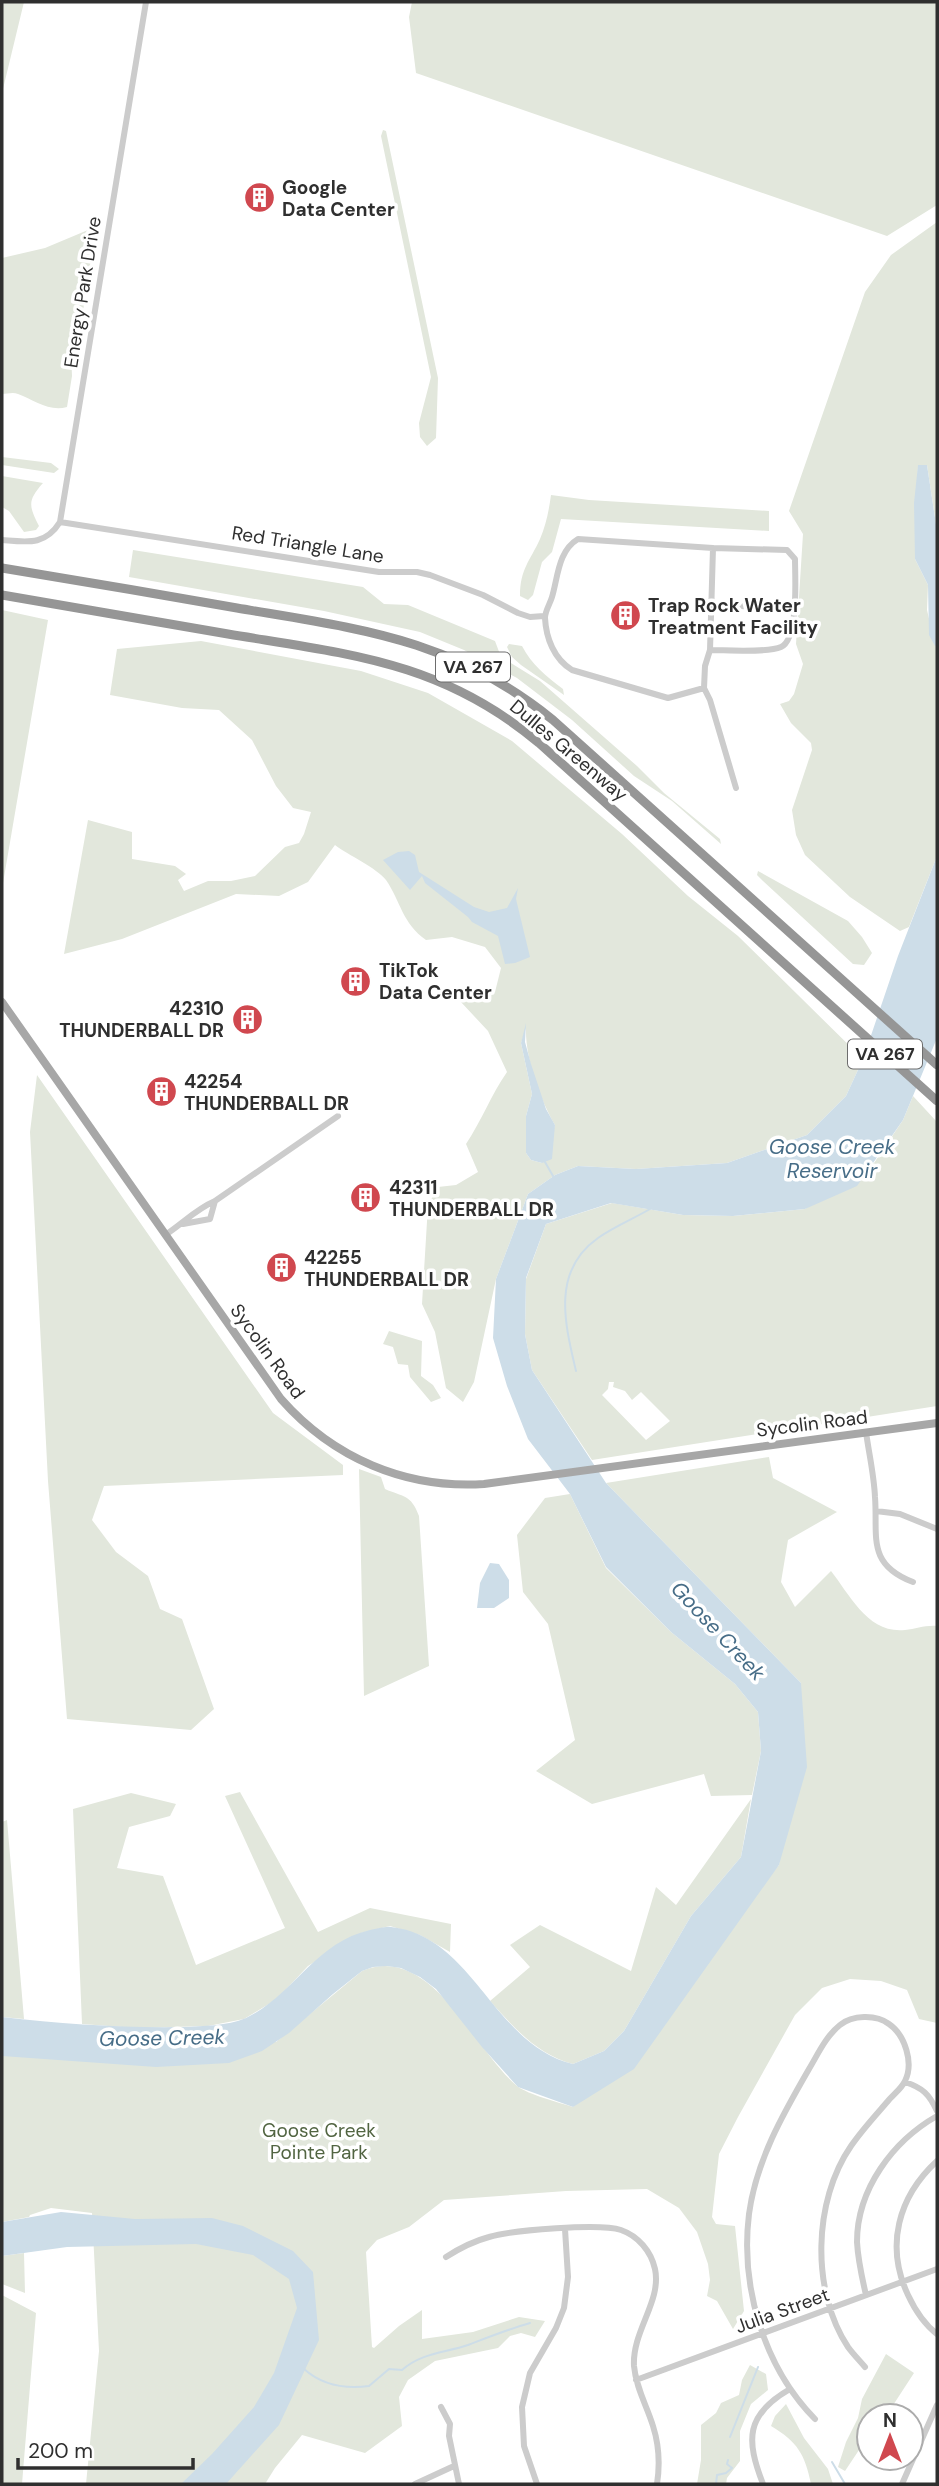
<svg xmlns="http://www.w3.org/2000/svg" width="939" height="2486" font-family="'DM Sans',sans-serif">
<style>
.green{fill:#e2e7dc;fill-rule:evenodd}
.water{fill:#cddde8}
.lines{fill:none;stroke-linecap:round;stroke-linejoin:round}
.stream{stroke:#cddde8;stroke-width:2}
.minor{stroke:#ccc;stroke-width:6}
.major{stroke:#a7a7a7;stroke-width:8}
.highway{stroke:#969696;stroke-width:9}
.labels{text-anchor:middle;stroke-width:7;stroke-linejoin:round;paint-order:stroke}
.shield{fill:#fff;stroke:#6d6d6d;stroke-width:2}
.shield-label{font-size:18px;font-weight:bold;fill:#2f2f2f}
.poi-label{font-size:19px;font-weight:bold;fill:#2f2f2f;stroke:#fff;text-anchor:start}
.street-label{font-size:19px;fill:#2f2f2f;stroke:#fff}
.park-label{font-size:19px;fill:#526542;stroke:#fff}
.water-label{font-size:21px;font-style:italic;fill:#476d87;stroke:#fff}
</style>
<rect width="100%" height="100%" fill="#fff"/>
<path class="green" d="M2,2H24L2,93Z
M412,2H937V205L887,236L416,73L409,17Z
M383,130L386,131L438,378L436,438L427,446L420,437L419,423L431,377L381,136Z
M937,222V531L927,465H918L915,559L928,585L927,610L935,645H937V856L909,927L900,931L850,897L805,855L796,835L792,810L812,750L811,743L791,723L780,704L789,701L794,694L803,664L796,644L803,534L789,511L865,292L891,255Z
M88,230L94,239L83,311L71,353L72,376L67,407C49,412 34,400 18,394C13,392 7,394 2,394V258L45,248Z
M2,457L51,463L59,469L54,473L2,465Z
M2,476L43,483C27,501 29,506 39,526L36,530L24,532L9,511L2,507Z
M551,495L589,500L769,511V531L561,519L552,552L542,562L533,595L528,600L520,596C520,569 530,561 540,539C546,525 549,510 551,495Z
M133,550L363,587L384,604L408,605L495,641L501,657L540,681L637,766L664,793L720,839L721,844L672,801L634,776L572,720L517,678L464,650L420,632L324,611L129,577Z
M2,610L48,620L2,889Z
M201,641L361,671L428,693L512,741L622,834L688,896L738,936L863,1059L846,1096L807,1135L727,1163L636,1169L578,1166L555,1175L528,1194L496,1279L474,1382L463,1402L446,1388L435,1332L422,1304L428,1205L438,1187L456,1185L478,1172L466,1144C482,1120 491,1095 507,1072L488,1031L460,1001L495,992L501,968L485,947L452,937L426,940C402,923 401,902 386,880C377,868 348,855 335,845L308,882L279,896L236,894L122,939L64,954L88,820L132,832V859L175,866L186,874L178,880L184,891L208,881H231L255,876L285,847L299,843L304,834L311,812L293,808L276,786L252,740L219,710L182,708L110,695L117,649ZM526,1028C525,1058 540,1099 555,1125L542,1163L531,1160L526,1153V1116L532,1094L521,1043Z
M509,644L522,646C532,665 546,676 563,689L564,695L521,665L512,657L507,647Z
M758,871L848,921L862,937L872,953L864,965L853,964L763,881L757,875Z
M37,1075L273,1413L343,1465V1475L104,1486L92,1520L116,1552L148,1576L160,1609L182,1619L214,1709L191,1730L67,1719L48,1481L30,1132Z
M913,1096L937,1122V1406L592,1460L532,1370L525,1334L526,1279L546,1224L612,1203L683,1215L733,1216L805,1209L874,1163L903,1120ZM609,1382H614L613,1387L625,1391L632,1400L641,1392L670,1421L646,1440L602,1395L608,1389Z
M389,1331L422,1341L421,1376L433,1385L441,1398L431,1402L410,1377L408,1365L398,1364L393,1347L383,1344Z
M769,1457L773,1478L837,1512L788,1540L781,1582L795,1607L831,1571C850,1595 868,1634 905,1630C916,1629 925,1625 937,1626V2023L919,2019L907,1990L881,1981L850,1979L822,1988L795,2015L738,2117L719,2154L712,2217L716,2224L735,2226L744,2311L733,2329L717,2301L707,2296L710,2280L708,2264L697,2232L679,2208L647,2189L566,2191L444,2200L409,2227L377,2240L366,2252L372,2347L374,2348L399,2326L422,2310V2339L473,2332L519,2317L545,2321L535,2337L521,2333L510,2336L498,2348L435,2361L408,2380L399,2397L402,2426L365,2453L302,2435L275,2468L265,2484H86L99,2351L92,2213L51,2208L30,2215L29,2217L2,2222V2053L276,2042L362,1971C431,1942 474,2050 517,2086C529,2095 558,2102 573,2107L779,1865L801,1683L606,1483Z
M359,1469L381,1477L385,1489C403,1497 411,1494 419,1516L429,1666L364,1696Z
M570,1494L606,1568L671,1632L735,1684L758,1712L761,1751L752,1795L711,1796L704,1774L592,1804L536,1771L575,1740L548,1624L523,1592L517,1535L545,1498Z
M240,1792L318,1932L370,1908L451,1924L450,1952L420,1935L390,1926L361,1933L308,1966L277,1999L244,2019L208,2026L136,2028L82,2024L73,1809L131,1793L176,1804L170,1816L129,1827L117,1868L163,1876L196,1965L285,1928L225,1796Z
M751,1799L741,1857L691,1916L624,2031L604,2051L573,2064C538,2055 514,2028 490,2001L530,1967L510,1945L540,1925L631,1971L656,1887L676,1905Z
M7,1820L24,2019L2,2017V1822Z
M24,2253L25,2293L2,2284V2256Z
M2,2295L36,2313L22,2484H2Z
M886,2354L914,2373L886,2416H869V2435L845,2471L838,2467L846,2442L858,2418L862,2399Z
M750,2365L766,2374L768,2390L751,2404L740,2431V2461L727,2478L726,2484H697L701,2460V2425L716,2413L721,2403L739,2395L742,2380Z
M786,2404L804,2438L828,2469L833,2484H811C805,2455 798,2442 771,2426L775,2416Z"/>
<path class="water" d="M918,465H927L937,531V645L935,646L929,635L928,585L915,559L914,503Z
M409,851L415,855L419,872L474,907L489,912L507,908L518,888L516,899L530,957L515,963L505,964L498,936L472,922L468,917L425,883L422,876L410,890L383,860L398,852Z
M937,856V1038L903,1120L857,1186L805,1209L733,1216L683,1215L611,1203L546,1224L526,1278L525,1334L532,1370L606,1483L801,1683L807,1767L779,1865L634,2069L573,2107L518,2087L482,2047L436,1989L420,1977L401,1968L387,1966L373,1967L362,1971L333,1994L289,2033L262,2051L229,2063L156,2067L2,2056V2017C62,2024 122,2028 183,2027C203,2026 227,2026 246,2018C294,1995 314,1943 370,1930C377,1929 385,1926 391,1927C474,1936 493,2045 573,2064L604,2051L624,2031L691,1916L741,1857L761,1751L758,1712L735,1684L671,1632L606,1567L570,1494L528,1439L507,1386L493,1338L496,1279L528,1194L555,1175L578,1166L636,1169L727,1163L807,1135L846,1096L863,1059L898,956Z
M526,1023L525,1042L531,1064L546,1109L555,1125L552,1159L542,1163L531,1160L526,1153V1116L532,1094L521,1043Z
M490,1563L499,1564L509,1580V1598L494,1608H477L480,1583Z
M61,2212L135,2219L212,2218L243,2226L293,2251L313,2272L319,2340L279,2425L226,2484H181L212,2454L254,2407L274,2373L297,2308L289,2279L253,2255L196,2244L67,2247L2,2256V2222Z"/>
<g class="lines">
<path class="stream" d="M545,1162L553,1176
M576,1371C565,1324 551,1271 598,1238C613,1227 633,1219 650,1209
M304,2369C323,2386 346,2389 369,2386L389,2369L402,2370C421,2353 444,2353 468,2345C489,2337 509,2329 530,2323
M730,2437L758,2367
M832,2462L845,2484
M716,2484L717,2475L726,2473L732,2468L727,2464L728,2460"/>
<path class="minor" d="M60,522L379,572H417L430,575L483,595L518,613L530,617L544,616
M578,539L713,548L710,650L705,666L704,688L668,698L572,670C554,659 546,638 545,618C545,611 550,604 552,597C558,577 558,551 578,539Z
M2,540C27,542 45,546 60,522L146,2
M712,605L793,608
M710,650C726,650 767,653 781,647C799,639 795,577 795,559L787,550L713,548
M704,688L710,700L736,788
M183,1224L210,1219L215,1201
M165,1235C182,1224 196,1209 215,1201L338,1116
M866,1432C869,1454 874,1475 875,1497C878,1536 866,1564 913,1582
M876,1511L900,1514L937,1529
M905,2082C923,2088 929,2094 937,2111
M937,2161C898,2197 885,2246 908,2295C915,2310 924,2324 937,2334
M446,2257C460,2248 474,2241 489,2237C513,2230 600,2223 621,2230C638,2236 651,2251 655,2269C662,2301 632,2331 634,2366C636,2388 647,2406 653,2426C659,2445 660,2465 657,2484
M866,2295C862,2278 858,2260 857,2242C857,2189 893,2141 937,2116
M636,2380L937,2269
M441,2407L450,2424L449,2436L459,2484
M815,2419C764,2367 740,2287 749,2214C756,2161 783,2114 809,2069C818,2054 826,2036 840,2025C852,2015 876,2014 889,2024C905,2035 914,2063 905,2081C902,2088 893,2095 888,2101C875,2116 862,2130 851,2146C813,2201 811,2291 848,2347C853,2354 860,2361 865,2367
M415,2484L454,2466
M537,2484L524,2446L522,2407L530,2373L556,2328L564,2308L568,2277L565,2229
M763,2484C746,2440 745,2415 790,2389
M902,2484L937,2405"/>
<path class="major" d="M2,1002L281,1399C333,1458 405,1489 484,1484L937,1423"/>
<path class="highway" d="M2,568C80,581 159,594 237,608C360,629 452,638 553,720L937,1065
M2,595C77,608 152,621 228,634C348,654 441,661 539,743L937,1101"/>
</g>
<defs>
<symbol id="building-disc" viewBox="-11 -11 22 22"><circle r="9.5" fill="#d0484f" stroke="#fff"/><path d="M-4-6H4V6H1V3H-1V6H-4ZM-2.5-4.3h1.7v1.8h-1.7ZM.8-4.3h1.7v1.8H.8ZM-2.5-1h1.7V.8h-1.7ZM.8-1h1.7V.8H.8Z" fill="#fff"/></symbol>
</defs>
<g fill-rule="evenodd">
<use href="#building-disc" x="242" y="180" width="35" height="35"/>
<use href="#building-disc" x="608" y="598" width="35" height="35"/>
<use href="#building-disc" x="338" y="964" width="35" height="35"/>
<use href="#building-disc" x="230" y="1002" width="35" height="35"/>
<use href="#building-disc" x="144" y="1074" width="35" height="35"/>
<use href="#building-disc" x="348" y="1180" width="35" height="35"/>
<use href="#building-disc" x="264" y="1250" width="35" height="35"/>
</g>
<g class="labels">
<g class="shield">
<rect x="436" y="652.5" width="74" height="29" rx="5"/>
<rect x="848" y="1039.5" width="74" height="29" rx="5"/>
</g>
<g class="shield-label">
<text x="473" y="673">VA 267</text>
<text x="885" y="1060">VA 267</text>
</g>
<g class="poi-label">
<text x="282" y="194">Google<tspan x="282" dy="22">Data Center</tspan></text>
<text x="648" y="612">Trap Rock Water<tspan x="648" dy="22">Treatment Facility</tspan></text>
<text x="379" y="977">TikTok<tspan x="379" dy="22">Data Center</tspan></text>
<text x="224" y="1015" text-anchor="end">42310<tspan x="224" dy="22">THUNDERBALL DR</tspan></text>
<text x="184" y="1088">42254<tspan x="184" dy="22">THUNDERBALL DR</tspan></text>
<text x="389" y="1194">42311<tspan x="389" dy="22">THUNDERBALL DR</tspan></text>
<text x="304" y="1264">42255<tspan x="304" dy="22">THUNDERBALL DR</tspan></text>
</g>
<g class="street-label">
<text transform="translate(82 292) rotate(-81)" y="7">Energy Park Drive</text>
<text transform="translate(308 544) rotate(9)" y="7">Red Triangle Lane</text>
<text transform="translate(569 750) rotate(40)" y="7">Dulles Greenway</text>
<text transform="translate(268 1351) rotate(54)" y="7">Sycolin Road</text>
<text transform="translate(812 1423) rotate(-7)" y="7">Sycolin Road</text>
<text transform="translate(782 2310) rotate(-20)" y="7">Julia Street</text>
</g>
<g class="park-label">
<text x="319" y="2137">Goose Creek<tspan x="319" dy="22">Pointe Park</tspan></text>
</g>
<g class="water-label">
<text x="832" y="1154">Goose Creek<tspan x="832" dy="24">Reservoir</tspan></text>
<text transform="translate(718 1631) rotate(47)" y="7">Goose Creek</text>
<text transform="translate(162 2038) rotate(-1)" y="7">Goose Creek</text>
</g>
</g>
<rect width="939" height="2486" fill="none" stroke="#2f2f2f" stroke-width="7"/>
<g transform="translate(890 2437)"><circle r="33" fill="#ffffff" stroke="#acacac" stroke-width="2"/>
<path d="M0-5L12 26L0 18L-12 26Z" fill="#d0484f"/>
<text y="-10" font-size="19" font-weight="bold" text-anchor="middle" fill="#2f2f2f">N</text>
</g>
<path d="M18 2458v10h175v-10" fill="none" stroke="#2f2f2f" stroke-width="3.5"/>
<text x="28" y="2458" font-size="21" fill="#2f2f2f" stroke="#ffffff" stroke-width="5" paint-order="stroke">200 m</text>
</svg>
